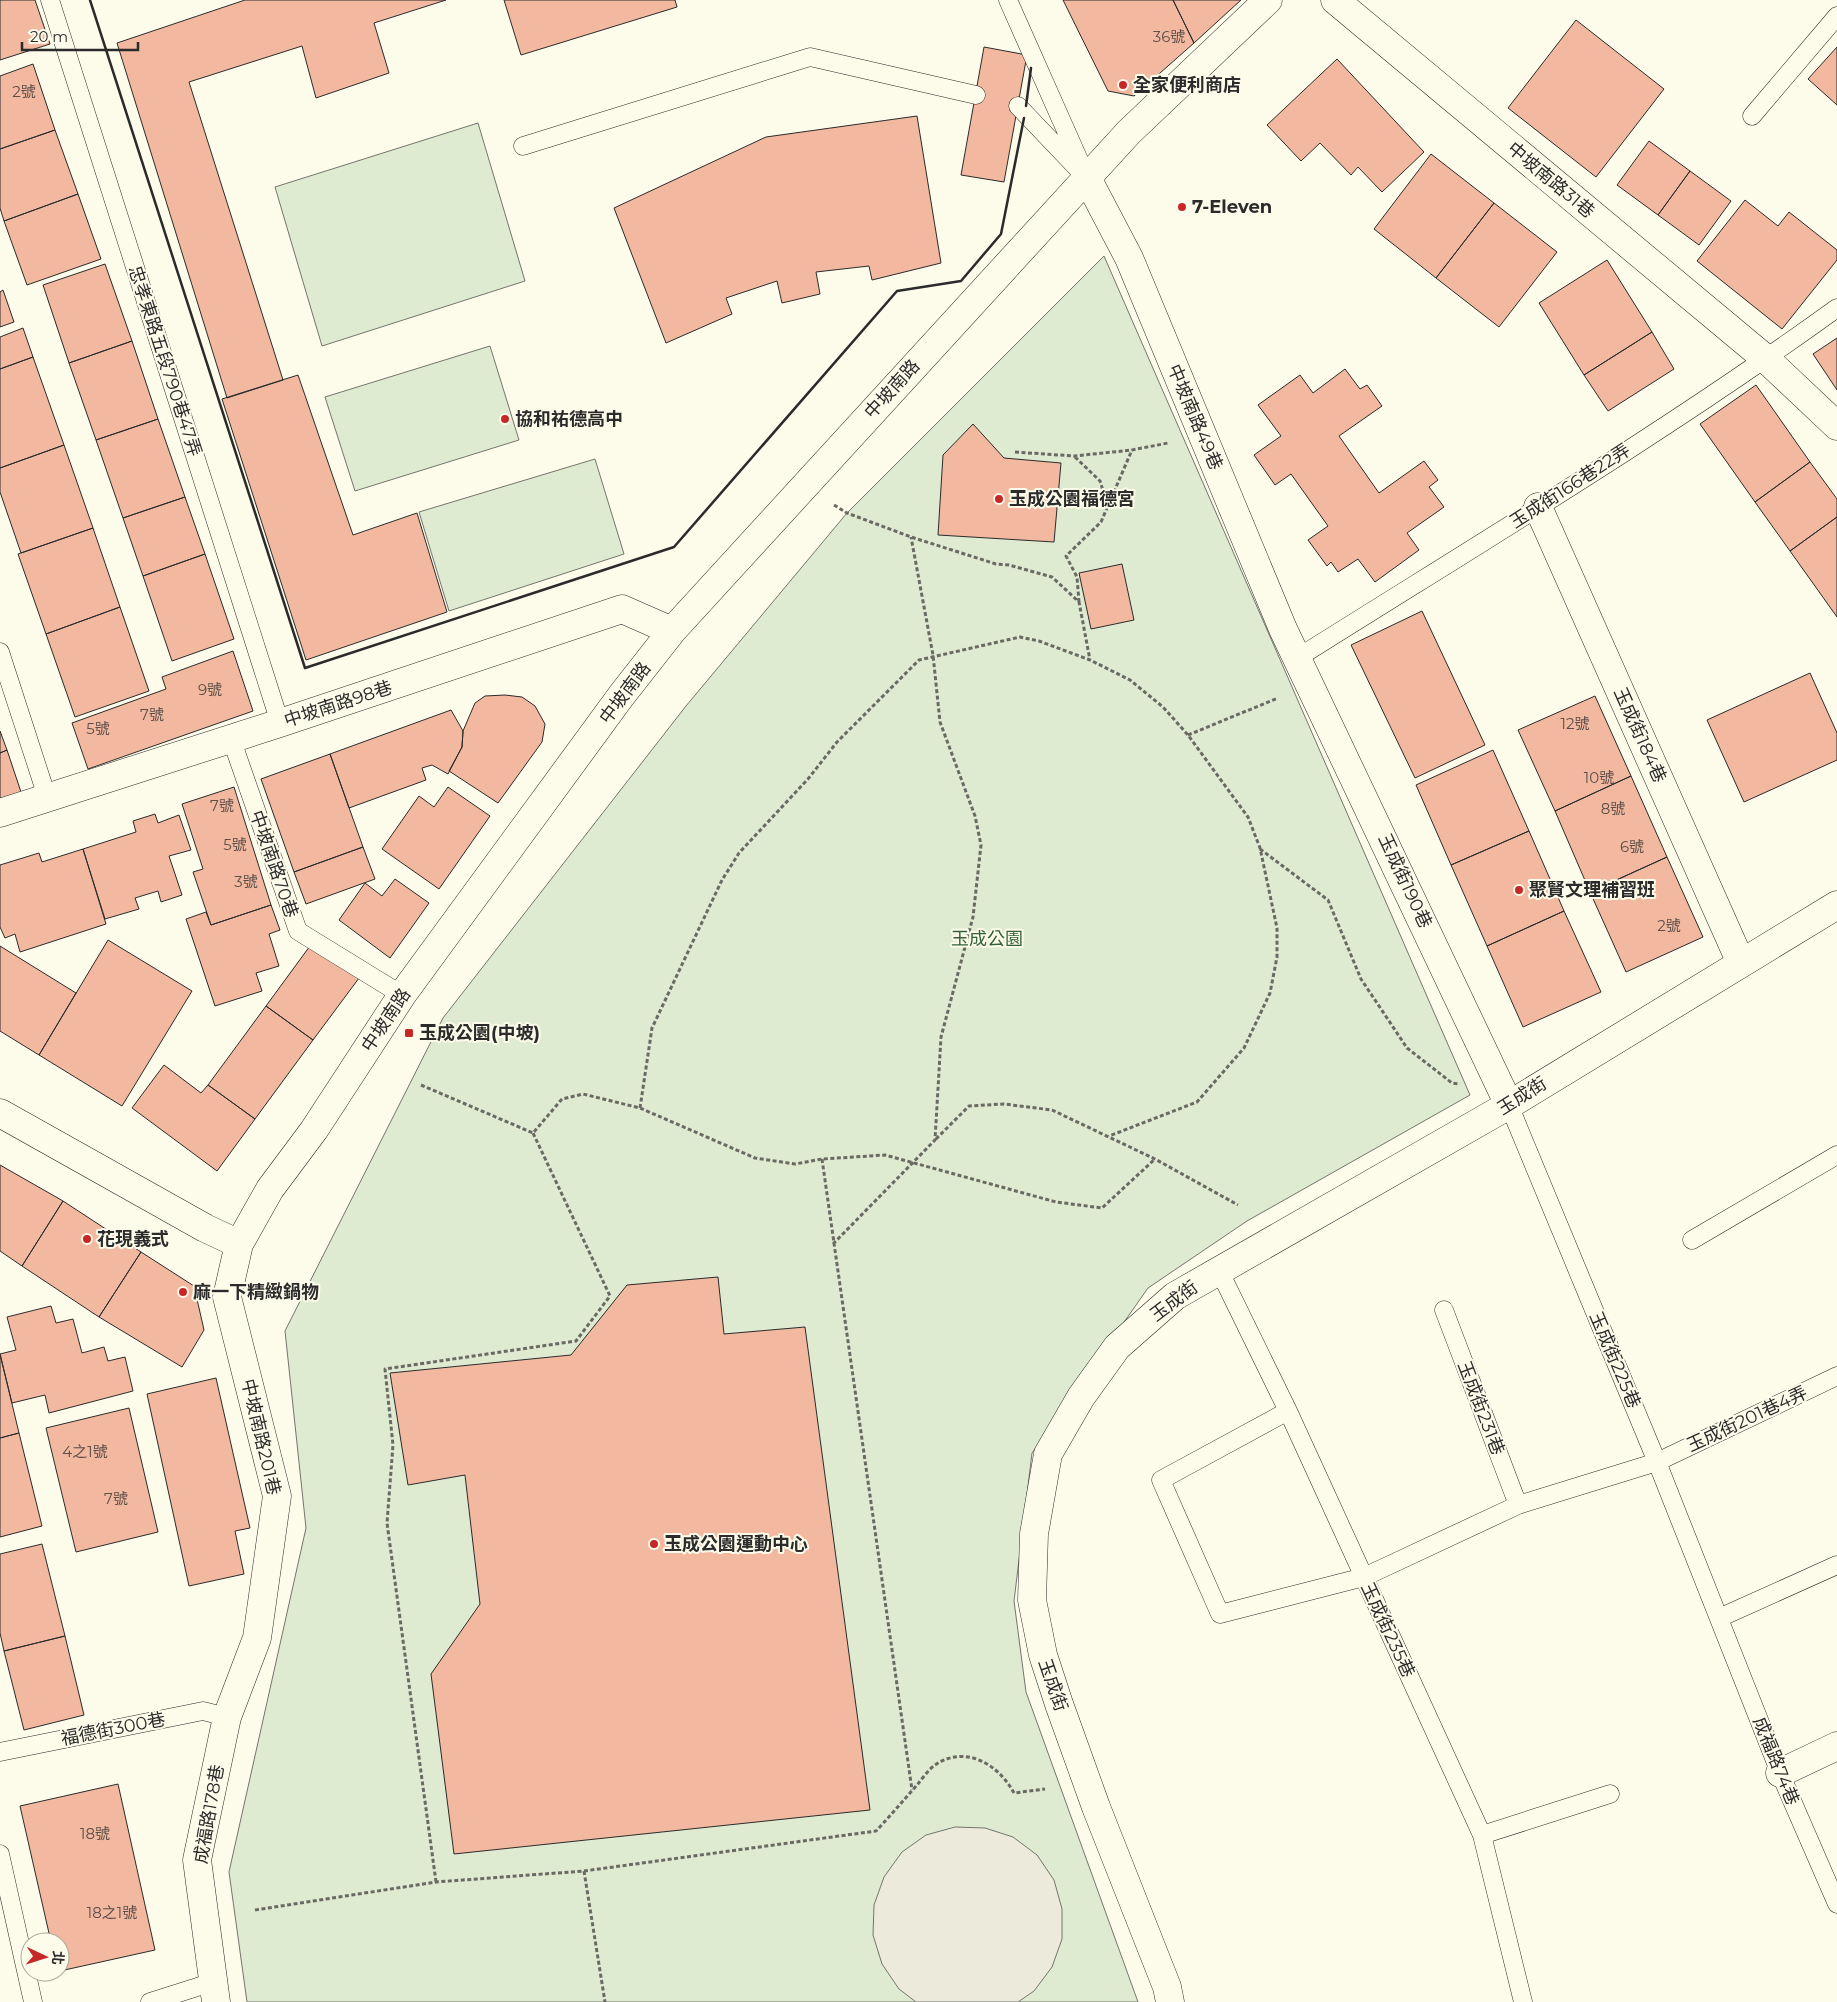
<svg xmlns="http://www.w3.org/2000/svg" width="1837" height="2002" font-family="Montserrat,'Noto Sans TC',sans-serif">
<style>
.green{fill:#deebd1;stroke:#74746e}
.parking{fill:#eceadb;stroke:#74746e}
.building{fill:#f2b8a0;stroke:#2b2b2b}
.lines{fill:none;stroke-linecap:round;stroke-linejoin:round}
.service-casing{stroke:#2b2b2b;stroke-width:19}
.minor-casing{stroke:#2b2b2b;stroke-width:29}
.path{stroke:#6a6964;stroke-width:3;stroke-dasharray:4 2.5;stroke-linecap:butt}
.service{stroke:#fdfbea;stroke-width:18}
.minor{stroke:#fdfbea;stroke-width:28}
.wall{stroke:#2b2b2b;stroke-width:2.5}
.poi-dot{fill:#c62828;stroke:#fdfbea;stroke-width:2}
.labels{text-anchor:middle;stroke-width:4;stroke-linejoin:round;paint-order:stroke}
.number-label{font-size:15px;fill:#5d4e48}
.poi-label{font-size:18px;font-weight:bold;fill:#2b2b2b;stroke:#fdfbea;text-anchor:start}
.street-label{font-size:18px;fill:#2b2b2b;stroke:#fdfbea}
.park-label{font-size:18px;fill:#34623c;stroke:#fdfbea}
</style>
<rect width="100%" height="100%" fill="#fdfbea"/>
<path class="green" d="M478,123L525,281L322,346L275,187Z
M1104,256L1470,1095L1247,1221L1148,1288L1032,1453L1014,1601L1026,1692L1138,2002H247L229,1872L306,1528L285,1331L443,1018L686,706L847,513Z
M490,346L519,440L355,491L325,397Z
M595,459L624,554L449,611L419,512Z"/>
<path class="parking" d="M955,1827L985,1828L1013,1837L1037,1855L1054,1880L1062,1909V1939L1052,1967L1034,1991L1018,2002H916L899,1989L882,1964L873,1935L874,1905L884,1877L902,1852L926,1835Z"/>
<path class="building" d="M0,0H35L50,44L0,60Z
M245,0H446L374,23L389,73L316,98L302,46L189,82L283,380L227,398L117,43Z
M504,0H675L677,7L521,55Z
M1063,0H1173L1194,43L1134,96L1108,91Z
M1173,0H1241L1194,43Z
M1576,20L1664,89L1596,177L1508,108Z
M984,47L1027,55L1004,182L961,175Z
M1837,47V105L1808,79Z
M1337,59L1424,152L1382,192L1358,167L1351,175L1320,143L1301,161L1267,125Z
M33,64L55,130L0,149V76Z
M917,116L941,263L872,280L869,266L816,272L820,294L782,303L777,281L726,298L732,314L666,343L614,208L766,137Z
M55,130L78,194L4,221L0,208V149Z
M1649,141L1690,171L1658,215L1617,185Z
M1431,154L1494,203L1436,278L1374,229Z
M1690,171L1731,201L1699,245L1658,215Z
M78,194L101,259L27,285L4,221Z
M1745,200L1778,226L1789,212L1837,250V260L1782,329L1697,261Z
M1494,203L1557,252L1499,327L1436,278Z
M1607,260L1652,332L1584,375L1539,303Z
M105,264L132,341L69,363L43,285Z
M3,290L14,322L0,327V292Z
M23,328L33,357L0,369V337Z
M1652,332L1674,369L1608,411L1584,375Z
M1837,338V390L1813,354Z
M132,341L158,419L96,440L69,363Z
M33,357L64,445L0,468V369Z
M1345,369L1360,389L1367,385L1382,406L1339,436L1379,493L1424,461L1438,480L1429,487L1444,507L1407,533L1419,550L1375,582L1358,559L1338,572L1331,562L1327,566L1308,540L1328,526L1291,474L1275,485L1254,455L1281,436L1258,405L1300,375L1313,393Z
M298,375L353,535L417,513L447,612L306,660L222,399Z
M1756,385L1810,462L1755,502L1700,424Z
M158,419L185,497L123,518L96,440Z
M973,424L1004,458L1061,463L1054,542L938,535L943,455Z
M64,445L93,528L21,553L0,492V468Z
M1810,462L1837,499V517L1790,551L1755,502Z
M185,497L205,554L143,576L123,518Z
M1837,517V617L1790,551Z
M93,528L120,607L46,634L18,554Z
M205,554L234,639L172,661L143,576Z
M1122,564L1134,620L1091,629L1079,573Z
M120,607L149,691L75,717L46,634Z
M1422,611L1485,745L1415,778L1351,645Z
M233,651L253,711L88,769L72,723L166,689L162,677Z
M1810,673L1837,733V760L1744,802L1707,720Z
M505,695L522,697L535,706L545,724L542,742L498,803L449,771L462,747L463,731L475,703L485,696Z
M1595,696L1631,776L1555,811L1518,730Z
M451,710L463,731L462,747L448,774L432,765L422,768L426,780L349,808L330,754Z
M0,731L7,750L0,753Z
M7,750L21,792L0,799V753Z
M1493,750L1529,831L1451,865L1416,785Z
M330,754L363,847L294,872L261,779Z
M1631,776L1667,857L1590,892L1555,811Z
M234,787L271,905L211,925L193,872L203,869L182,804Z
M448,787L490,816L439,889L382,849L419,796L434,807Z
M155,814L158,823L179,815L191,850L169,856L182,895L161,902L158,891L135,898L139,909L105,919L83,849L136,832L133,821Z
M1529,831L1564,911L1487,946L1451,865Z
M363,847L375,879L306,904L294,872Z
M83,849L106,924L20,952L15,934L5,938L0,927V865L39,853L42,862Z
M1667,857L1703,937L1626,972L1590,892Z
M395,879L429,903L390,958L339,920L365,883L382,896Z
M271,905L280,930L269,934L279,966L256,973L262,991L215,1006L186,919L206,912L211,925Z
M1564,911L1601,992L1523,1027L1487,946Z
M318,935L365,970L313,1040L266,1006Z
M108,940L192,991L122,1106L39,1055Z
M0,946L76,993L39,1055L0,1031Z
M266,1006L313,1040L255,1119L208,1085Z
M164,1065L201,1093L208,1085L255,1119L217,1171L132,1108Z
M0,1165L63,1201L22,1266L0,1251Z
M63,1201L141,1252L99,1317L22,1266Z
M141,1252L194,1286L204,1330L182,1367L99,1317Z
M718,1277L724,1334L805,1327L870,1810L454,1854L431,1674L480,1604L465,1475L408,1485L390,1373L571,1355L627,1285Z
M51,1306L56,1323L73,1319L82,1353L104,1347L108,1361L125,1357L133,1391L49,1413L45,1395L12,1403L0,1354L16,1350L7,1317Z
M0,1354L19,1433L0,1438Z
M216,1378L250,1528L235,1531L244,1574L189,1586L147,1394Z
M129,1408L158,1532L76,1552L46,1428Z
M19,1433L42,1526L0,1537V1438Z
M42,1544L65,1636L4,1651L0,1633V1554Z
M65,1636L84,1715L24,1730L4,1651Z
M118,1784L155,1950L60,1971V1942H51L20,1806Z"/>
<g class="lines">
<defs>
<path id="service" d="M50,0L280,723
M1008,0L1087,178
M1018,106L1078,169
M1752,116L1837,16
M523,146L810,57L976,95
M0,652L47,797
M1299,657C1480,543 1664,433 1837,308
M231,738L298,931L402,995
M1509,1105L1657,1462L1780,1773L1837,1904
M1692,1240L1837,1155
M1219,1270L1288,1411L1482,1835L1523,2002
M1444,1310L1518,1505
M1288,1411L1161,1480L1220,1614L1364,1577L1518,1505L1657,1462L1837,1376
M1719,1618L1837,1565
M0,1752L203,1711L227,1717
M1482,1835L1610,1794
M0,1854L33,2002
M150,2002L213,1982"/>
<path id="minor" d="M1335,0L1766,359L1837,426
M1087,178L1129,258L1283,629L1509,1105
M1538,507L1741,963
M0,813L280,723L622,609L672,631
M0,1113L205,1228L239,1244
M1780,1773L1837,1746
M216,2002L197,1860L227,1717L257,1638L277,1496L227,1297L239,1244L270,1189L314,1130L402,995L621,696L672,631L1129,132L1268,0
M1170,2002L1167,1987L1096,1807L1059,1704L1043,1655L1032,1600L1034,1534L1048,1454L1081,1397L1117,1347L1175,1296L1509,1105L1837,905"/>
</defs>
<use href="#service" class="service-casing"/>
<use href="#minor" class="minor-casing"/>
<path class="path" d="M1015,452L1074,456L1132,450L1168,443
M1075,457L1100,481L1107,503
M834,505L847,513L911,537L996,564L1009,565L1052,577L1079,602L1090,660
M1079,602L1077,577L1066,556L1101,522L1132,450
M1188,735L1278,698
M1260,849L1328,900L1361,979L1407,1048L1452,1083L1460,1084
M421,1085L533,1133L562,1099L583,1094L640,1108L755,1158L795,1164L822,1159L885,1155L1056,1202L1102,1208L1155,1159
M640,1108L652,1028L722,880L739,853L808,779L837,742L919,660L1020,637L1039,641L1090,660L1130,680L1163,707L1188,735L1248,817L1260,848L1277,928V957L1270,993L1244,1048L1197,1102L1109,1136
M936,1139L969,1106L1004,1104L1052,1110L1155,1159L1238,1205
M822,1159L912,1790
M833,1244L935,1140L941,1037L973,917L981,845L975,816L940,722L933,655L911,537
M584,1871L605,2002
M436,1882L387,1523L393,1445L385,1369L576,1341L610,1296L533,1133
M255,1910L436,1882L584,1871L876,1831C890,1816 903,1801 917,1785C922,1779 928,1770 935,1765C966,1744 999,1765 1014,1793L1045,1789"/>
<use href="#service" class="service"/>
<use href="#minor" class="minor"/>
<path class="wall" d="M90,0L305,668L674,547L897,291L961,281L1001,234L1024,118
M1026,106L1031,68"/>
</g>
<g class="poi-dot">
<circle cx="1123" cy="85" r="5"/>
<circle cx="1182" cy="207" r="5"/>
<circle cx="505" cy="419" r="5"/>
<circle cx="999" cy="499" r="5"/>
<circle cx="1519" cy="890" r="5"/>
<rect x="404" y="1028" width="10" height="10" rx="2.5"/>
<circle cx="87" cy="1239" r="5"/>
<circle cx="183" cy="1292" r="5"/>
<circle cx="654" cy="1544" r="5"/>
</g>
<g class="labels">
<g class="number-label">
<text x="1169" y="42">36號</text>
<text x="24" y="97">2號</text>
<text x="210" y="695">9號</text>
<text x="152" y="720">7號</text>
<text x="1575" y="729">12號</text>
<text x="98" y="734">5號</text>
<text x="1599" y="783">10號</text>
<text x="222" y="811">7號</text>
<text x="1613" y="814">8號</text>
<text x="235" y="850">5號</text>
<text x="1632" y="852">6號</text>
<text x="246" y="887">3號</text>
<text x="1669" y="931">2號</text>
<text x="85" y="1457">4之1號</text>
<text x="116" y="1504">7號</text>
<text x="95" y="1839">18號</text>
<text x="112" y="1918">18之1號</text>
</g>
<g class="poi-label">
<text x="1133" y="91">全家便利商店</text>
<text x="1192" y="213">7-Eleven</text>
<text x="515" y="425">協和祐德高中</text>
<text x="1009" y="505">玉成公園福德宮</text>
<text x="1529" y="896">聚賢文理補習班</text>
<text x="419" y="1039">玉成公園(中坡)</text>
<text x="97" y="1245">花現義式</text>
<text x="193" y="1298">麻一下精緻鍋物</text>
<text x="664" y="1550">玉成公園運動中心</text>
</g>
<g class="street-label">
<text transform="translate(1551 180) rotate(40)" y="6">中坡南路31巷</text>
<text transform="translate(165 361) rotate(72)" y="6">忠孝東路五段790巷47弄</text>
<text transform="translate(892 389) rotate(-48)" y="6">中坡南路</text>
<text transform="translate(1195 417) rotate(67)" y="6">中坡南路49巷</text>
<text transform="translate(1570 486) rotate(-33)" y="6">玉成街166巷22弄</text>
<text transform="translate(625 693) rotate(-53)" y="6">中坡南路</text>
<text transform="translate(338 704) rotate(-18)" y="6">中坡南路98巷</text>
<text transform="translate(1640 735) rotate(66)" y="6">玉成街184巷</text>
<text transform="translate(274 864) rotate(71)" y="6">中坡南路70巷</text>
<text transform="translate(1405 881) rotate(65)" y="6">玉成街190巷</text>
<text transform="translate(386 1020) rotate(-56)" y="6">中坡南路</text>
<text transform="translate(1522 1096) rotate(-32)" y="6">玉成街</text>
<text transform="translate(1174 1301) rotate(-37)" y="6">玉成街</text>
<text transform="translate(1615 1360) rotate(67)" y="6">玉成街225巷</text>
<text transform="translate(1481 1408) rotate(69)" y="6">玉成街231巷</text>
<text transform="translate(1747 1419) rotate(-25)" y="6">玉成街201巷4弄</text>
<text transform="translate(261 1437) rotate(77)" y="6">中坡南路201巷</text>
<text transform="translate(1388 1630) rotate(65)" y="6">玉成街235巷</text>
<text transform="translate(1053 1685) rotate(71)" y="6">玉成街</text>
<text transform="translate(113 1729) rotate(-11)" y="6">福德街300巷</text>
<text transform="translate(1776 1761) rotate(68)" y="6">成福路74巷</text>
<text transform="translate(209 1814) rotate(-80)" y="6">成福路178巷</text>
</g>
<g class="park-label">
<text x="987" y="945">玉成公園</text>
</g>
</g>
<g transform="translate(45 1957) rotate(94)"><circle r="24" fill="#fdfbea" stroke="#a9a89e"/>
<path d="M0-4L9 19L0 12L-9 19Z" fill="#c62828"/>
<text y="-8" font-size="14" font-weight="bold" text-anchor="middle" fill="#2b2b2b">北</text>
</g>
<path d="M22 42v8h116v-8" fill="none" stroke="#2b2b2b" stroke-width="2.5"/>
<text x="30" y="42" font-size="15" fill="#2b2b2b" stroke="#fdfbea" stroke-width="4" paint-order="stroke">20 m</text>
</svg>
